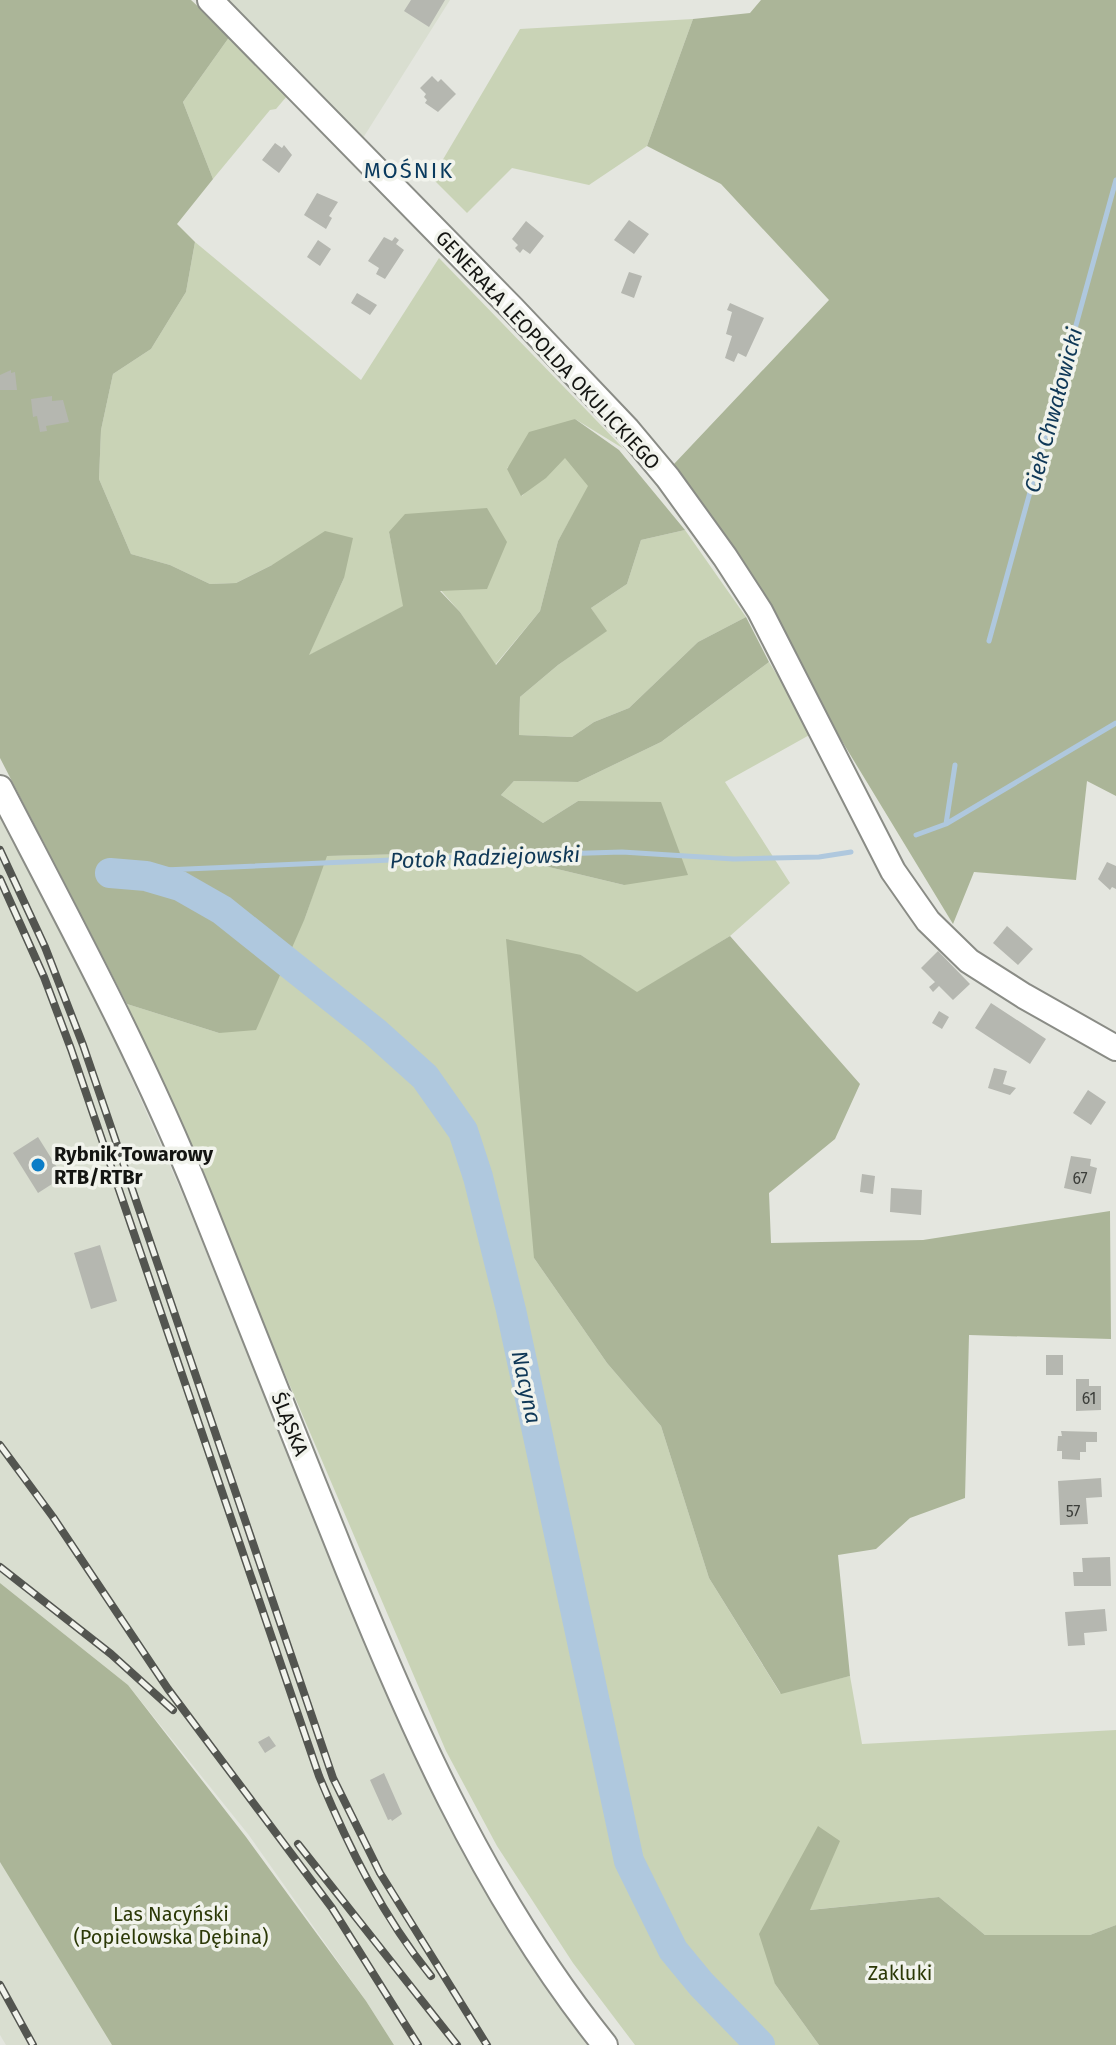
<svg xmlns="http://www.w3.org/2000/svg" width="1116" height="2045" font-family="'Fira Sans',sans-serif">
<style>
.built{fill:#d9ded0}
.green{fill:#c9d3b6}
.forest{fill:#abb598}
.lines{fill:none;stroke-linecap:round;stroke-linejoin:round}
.stream{stroke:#afc8de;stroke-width:5}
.river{stroke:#afc8de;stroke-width:30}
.building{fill:#b5b7b0}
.secondary-casing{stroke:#8a8c86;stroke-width:28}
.secondary{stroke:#fff;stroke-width:24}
.rail-casing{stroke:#535550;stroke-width:8}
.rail{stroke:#f1f3ec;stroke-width:5;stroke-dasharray:15;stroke-linecap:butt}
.poi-dot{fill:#0b7dc7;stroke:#f1f3ec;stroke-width:3}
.labels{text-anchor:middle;stroke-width:7;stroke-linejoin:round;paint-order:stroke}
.number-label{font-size:16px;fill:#3c3e3a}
.street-label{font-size:20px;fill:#141512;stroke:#f1f3ec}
.poi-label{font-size:20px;font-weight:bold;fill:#141512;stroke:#f1f3ec;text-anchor:start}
.park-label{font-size:20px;fill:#2c3907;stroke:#f1f3ec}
.neighbourhood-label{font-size:22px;letter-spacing:2px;fill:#093a5e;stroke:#f1f3ec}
.water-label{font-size:22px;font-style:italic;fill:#0f3857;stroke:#f1f3ec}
</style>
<rect width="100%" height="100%" fill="#e4e6df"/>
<path class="built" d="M228,0H450L363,138Z
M0,808L111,1032L188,1207L334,1569L443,1806L570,2022L587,2045H394L366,2001L248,1834L128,1685L0,1583Z
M0,1860L113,2045H6L0,2035Z"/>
<path class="green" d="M693,19L647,146L589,185L512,168L467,213L432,178L520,29Z
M230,36L293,89L276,109L270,110L213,179L183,102Z
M195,242L361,380L439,258L624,449L575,419L507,468L522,496L564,450L589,486L558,541L540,611L495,665L460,612L389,532L404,606L308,656L344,578L272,565L236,583L210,584L170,565L131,554L99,479L101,430L113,374L151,349L186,292Z
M685,530L746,617L698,642L629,708L594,722L572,737L519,735L520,697L558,665L606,631L591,608L627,584L641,540Z
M769,662L813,733L725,782L790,883L730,936L637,993L581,955L534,1258L607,1363L661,1426L709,1578L780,1693L850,1676L862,1744L1116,1730V1925L1090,1935H985L939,1897L809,1910L840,1841L775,1984L819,2045H635L573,1963L497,1846L446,1751L127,1004L219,1033L305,918L326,856L486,852L624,885L578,801L543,823L501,795L514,781L578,782L661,742Z"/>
<path class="forest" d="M0,0H191L230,36L183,102L213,179L177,224L195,242L186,292L151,349L113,374L101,430L99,479L131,554L170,565L210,584L236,583L272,565L325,531L353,538L344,578L309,655L403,606L389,532L405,514L487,508L507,542L487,589L440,591L460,612L496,665L540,611L558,541L588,486L565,458L546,478L521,496L507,469L529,432L575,419L619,450L685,530L641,540L627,584L591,608L607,631L558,665L520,697L519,735L572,737L594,722L629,708L698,642L746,617L769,662L661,742L578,782L514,781L501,795L543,823L578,801L661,802L688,875L624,885L486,852L327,856L305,918L256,1030L219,1033L127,1004L0,758Z
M761,0H1116V796L1087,781L1076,880L974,872L953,924L831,723L795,655L674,464L829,300L721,184L647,146L693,19L750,13Z
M730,936L860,1084L835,1139L769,1193L771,1243L923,1240L1110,1211L1111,1339L969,1335L965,1498L910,1518L876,1549L838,1555L850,1676L781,1694L709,1578L661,1426L607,1363L534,1258L506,939L581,955L637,992Z
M0,1583L128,1685L246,1837L366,2001L394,2045H112L0,1862Z
M818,1826L840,1841L810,1910L939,1897L985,1935H1090L1116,1925V2045H819L775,1984L759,1934Z"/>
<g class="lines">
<path class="stream" d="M989,641L1116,180
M946,824L955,765
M916,835L946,824L1116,723
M118,872L460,857L622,852L734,859L819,857L851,852"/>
<path class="river" d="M110,873L146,876L180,886L222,910L375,1032L425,1077L463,1131L478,1177L511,1310L629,1861L673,1950L701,1984L760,2045"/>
</g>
<path class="building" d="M411,0H445L429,27L404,11Z
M432,76L438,82L441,79L456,94L438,112L425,103L427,100L424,97L426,94L420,88Z
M275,143L282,148L284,145L292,155L279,173L262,160Z
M317,193L338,202L329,216L332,218L326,229L304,215Z
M629,220L649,234L634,254L614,240Z
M526,221L544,236L530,254L523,249L520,253L515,248L518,245L512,239Z
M384,237L392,241L395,237L399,240L396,244L404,250L385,279L376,274L379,268L368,261Z
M318,240L331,249L320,266L307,257Z
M629,272L642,276L634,298L621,293Z
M357,293L377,305L370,315L351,303Z
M730,303L764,318L746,357L738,353L734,362L725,358L732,336L726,334L732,312L727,310Z
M11,370V373L15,372L17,390H0V375Z
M52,396V401L63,400L69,422L46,426L47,431L40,432L37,416L33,417L31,399Z
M1107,862L1116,866V889L1112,887L1110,890L1098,879Z
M1007,926L1033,949L1018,965L993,943Z
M938,951L970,984L953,1000L939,986L933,992L929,987L935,982L921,968Z
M991,1003L1046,1039L1030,1064L975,1028Z
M939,1011L949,1017L942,1029L932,1023Z
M994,1068L1007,1071L1003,1084L1016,1088L1010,1095L988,1088Z
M1088,1090L1106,1102L1091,1125L1073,1113Z
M38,1137L63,1177L38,1193L13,1153Z
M1071,1156L1091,1159L1090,1166L1097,1168L1091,1194L1064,1188Z
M862,1174L875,1176L873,1194L860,1192Z
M891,1188L922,1190L921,1215L890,1212Z
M100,1245L117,1301L91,1309L74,1253Z
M1046,1355H1063V1375H1046Z
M1076,1379H1089V1386H1101V1410L1076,1411Z
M1061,1431L1097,1432V1442H1086V1452H1080V1460L1062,1459V1451H1057L1058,1436H1062Z
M1101,1478L1102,1497L1086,1498L1088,1524L1060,1525L1058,1481Z
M1110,1557L1111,1586H1074L1073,1572H1083L1082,1558Z
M1105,1609L1107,1631L1084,1633L1085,1645L1068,1646L1065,1612Z
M269,1736L276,1746L265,1753L258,1742Z
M384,1773L402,1814L392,1821L391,1819L388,1820L370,1780Z"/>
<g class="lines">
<defs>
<path id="secondary" d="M210,0L512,308L627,429L668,478L725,557L760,611L893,871L928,921L969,961L1024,996L1116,1048
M0,788C70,923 143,1057 200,1199C245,1309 288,1421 333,1532C405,1713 482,1892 605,2045"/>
</defs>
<use href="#secondary" class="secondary-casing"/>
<use href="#secondary" class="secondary"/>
<defs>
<path id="rail" d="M0,850L45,947L83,1045L333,1778L380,1873L487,2045
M0,879L44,977L71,1049L319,1776C348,1846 383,1917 431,1976
M0,1445L53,1517L168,1689L332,1908L418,2045
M0,1567L111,1654L173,1710
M298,1844L457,2045
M0,1985L33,2045"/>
</defs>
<use href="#rail" class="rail-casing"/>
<use href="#rail" class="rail"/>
</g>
<circle class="poi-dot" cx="38" cy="1165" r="8"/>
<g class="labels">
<g class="number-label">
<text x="1080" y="1184">67</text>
<text x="1089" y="1404">61</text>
<text x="1073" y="1517">57</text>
</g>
<g class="street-label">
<text transform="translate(548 350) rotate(47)" y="7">GENERAŁA LEOPOLDA OKULICKIEGO</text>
<text transform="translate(290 1424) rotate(68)" y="7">ŚLĄSKA</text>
</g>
<g class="poi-label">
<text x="54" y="1161">Rybnik Towarowy<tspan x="54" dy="23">RTB/RTBr</tspan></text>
</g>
<g class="park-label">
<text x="171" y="1921">Las Nacyński<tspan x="171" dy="23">(Popielowska Dębina)</tspan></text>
<text x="900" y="1980">Zakluki</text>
</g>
<g class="neighbourhood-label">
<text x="409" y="178">MOŚNIK</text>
</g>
<g class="water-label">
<text transform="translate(1053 410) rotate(-75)" y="8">Ciek Chwałowicki</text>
<text transform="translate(485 857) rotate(-2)" y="8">Potok Radziejowski</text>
<text transform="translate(527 1387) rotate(78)" y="8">Nacyna</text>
</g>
</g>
</svg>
